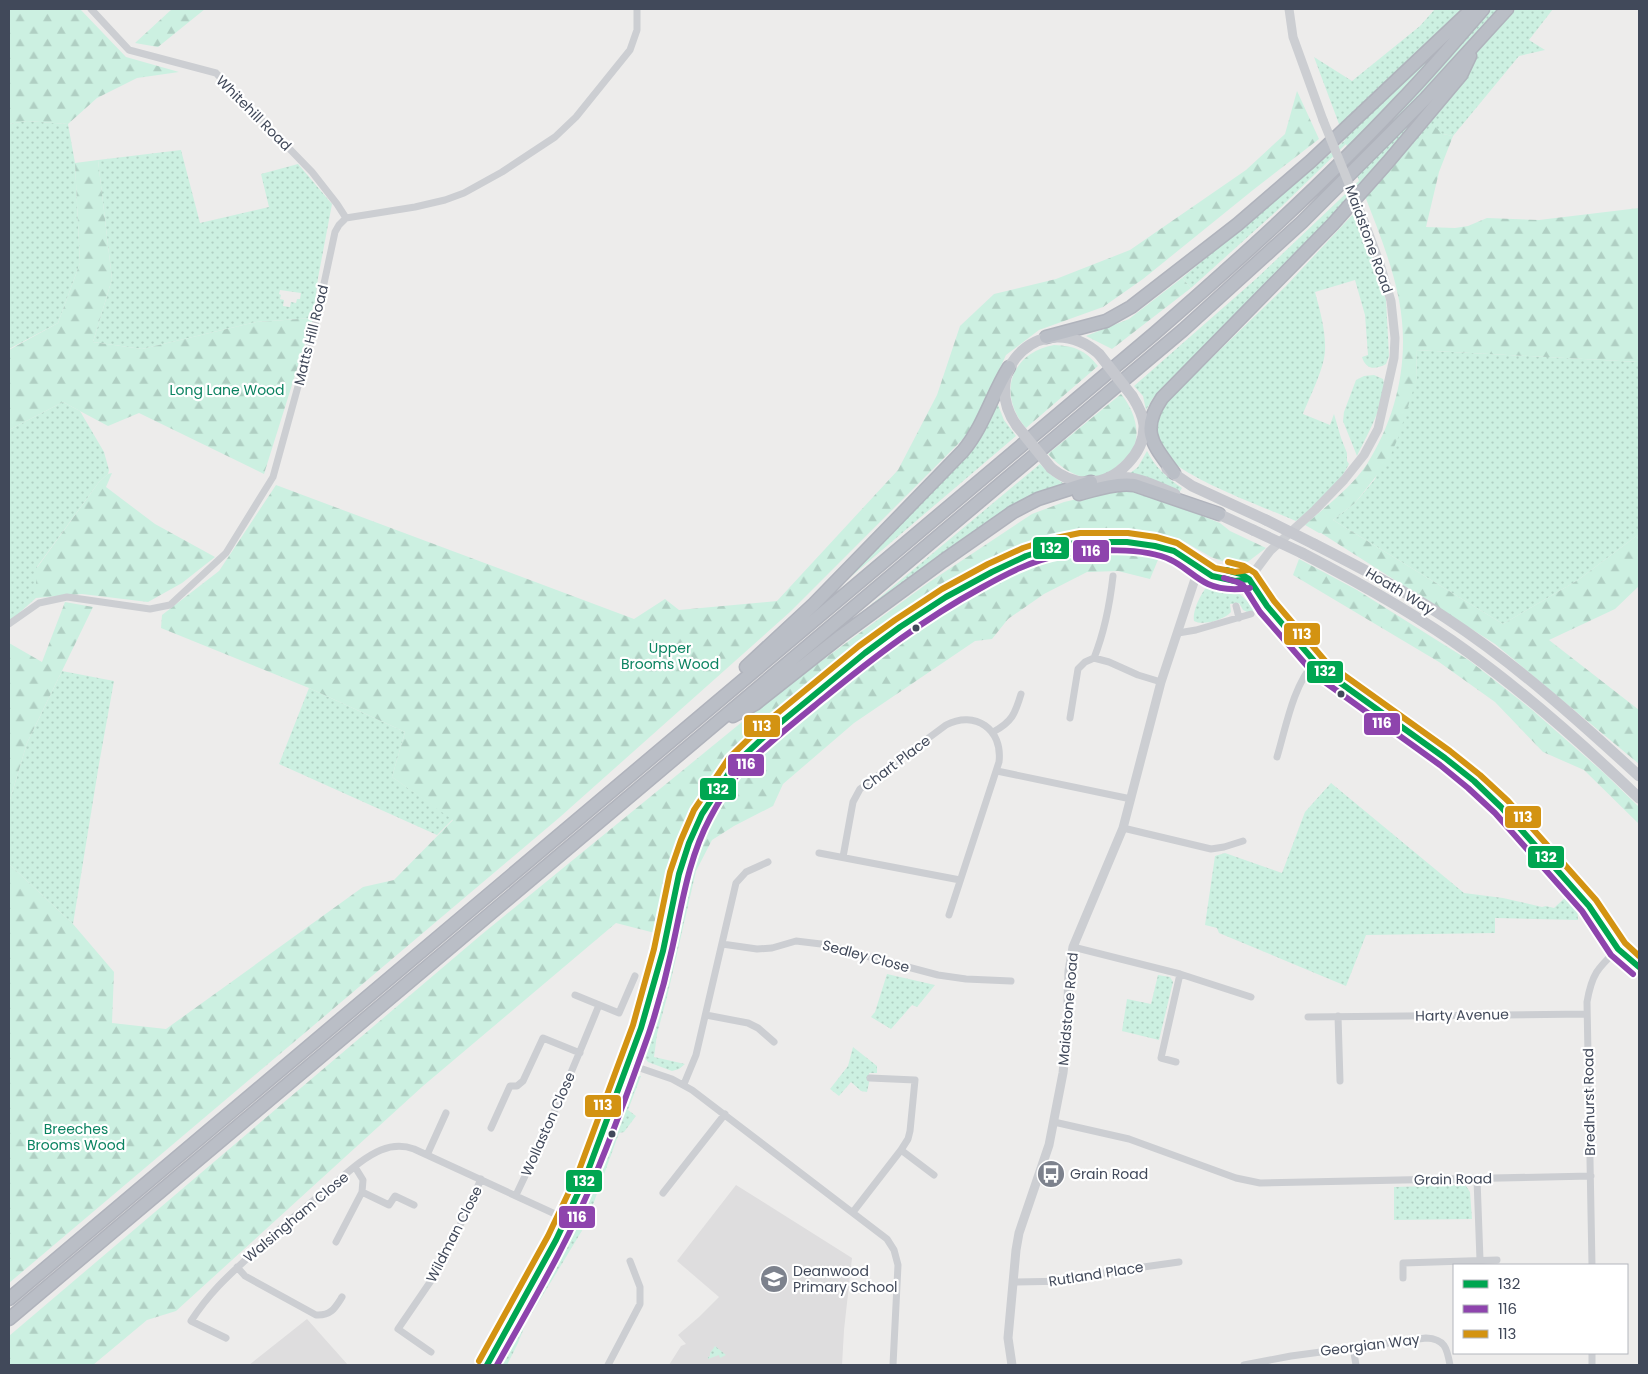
<svg xmlns="http://www.w3.org/2000/svg" width="1648" height="1374" font-family="Poppins,sans-serif">
<style>
.education{fill:#deddde}
.green{fill:url(#green-dots);fill-rule:evenodd}
.forest{fill:url(#forest-firs)}
.lines{fill:none;stroke-linecap:round;stroke-linejoin:round}
.motorway-casing{stroke:#b0b3bc;stroke-width:15}
.minor{stroke:#ccced2;stroke-width:7}
.tertiary{stroke:#ccced2;stroke-width:9}
.primary{stroke:#c6c8ce;stroke-width:11}
.motorway{stroke:#babec6;stroke-width:12}
.tertiary-bridge{stroke:#ccced2;stroke-width:9}
.primary-bridge{stroke:#c6c8ce;stroke-width:11}
.bus-1-casing{stroke:#fff;stroke-width:10}
.bus-2-casing{stroke:#fff;stroke-width:10}
.bus-3-casing{stroke:#fff;stroke-width:10}
.bus-1{stroke:#00a651;stroke-width:6}
.bus-2{stroke:#8e44ad;stroke-width:6}
.bus-3{stroke:#d39312;stroke-width:6}
.bus-dot{fill:#41495a;stroke:#fff;stroke-width:2}
.labels{text-anchor:middle;stroke-width:4.5;stroke-linejoin:round;paint-order:stroke}
.street-label{font-size:14px;fill:#41495a;stroke:#fff}
.park-label{font-size:14px;fill:#0b8361;stroke:#fff}
.poi-label{font-size:14px;fill:#41495a;stroke:#fff;text-anchor:start}
.line-badge{stroke:#fff;stroke-width:2}
.badge-label{font-size:14px;text-anchor:middle;font-weight:bold;fill:#fff}
</style>
<defs>
<pattern id="green-dots" width="8" height="8" patternUnits="userSpaceOnUse" patternTransform="scale(1.25)"><rect width="8" height="8" fill="#ccf0e1"/><path d="M2 2h.1M6 6h.1" fill="none" stroke="#b0cfc3" stroke-width="1.8" stroke-linecap="round"/></pattern>
<pattern id="forest-firs" width="22" height="20" patternUnits="userSpaceOnUse" patternTransform="scale(1.25)"><rect width="22" height="20" fill="#ccf0e1"/><path d="M5 1l3.5 6h-7zM16 11l3.5 6h-7z" fill="#b0cfc3"/></pattern>
</defs>
<rect width="100%" height="100%" fill="#edeceb"/>
<path class="education" d="M736,1185L852,1258L844,1330L842,1365H669L681,1346L686,1344L678,1335L699,1317L719,1297L677,1261Z
M307,1319L348,1365H249Z"/>
<path class="green" d="M1435,9H1553L1529,40L1545,50L1519,56L1453,136L1443,134L1365,196L1339,209L1171,381L1153,398L1146,410L1143,396L1134,386L1257,278L1359,181L1346,144L1281,207L1191,288L1182,278L1331,153L1345,140L1314,57L1352,81L1420,26Z
M27,121L68,124L75,163L80,263L58,323L9,349V124Z
M181,150L200,223L269,207L261,174L298,164L332,204L318,278L313,318L256,322L142,349L93,342L112,279L98,160ZM280,290L301,293L300,299H297L296,303L291,302L290,307L283,306L284,300L280,299L281,295L279,294Z
M1355,212L1372,257L1386,300L1389,356L1386,364C1375,370 1366,370 1362,357L1368,355L1365,315L1355,280L1315,292C1320,311 1326,331 1325,351C1324,369 1310,396 1303,414L1330,425L1334,414L1341,438L1347,453V461L1349,464C1338,487 1315,506 1296,521C1265,507 1168,474 1157,444C1155,439 1154,426 1155,421C1156,416 1159,411 1161,407L1286,286Z
M1416,350L1639,362V534L1578,580L1503,624L1333,520L1355,503L1375,479L1417,378Z
M1374,375L1383,379C1389,397 1365,439 1357,456L1343,421L1344,412L1356,380L1364,376Z
M996,400L1004,420L1016,436L821,602L937,485Z
M63,402L80,411L104,452L109,470L108,474L99,482L37,567L36,598L9,622V430Z
M1147,451C1155,467 1167,478 1182,488L1179,493L1129,474L1138,467Z
M1040,464L1051,475L1069,487L1042,495L862,615L860,614Z
M1212,582C1229,580 1245,600 1257,610L1247,612L1243,610L1239,603L1230,604L1231,612C1224,620 1203,626 1194,621C1192,610 1203,588 1212,582Z
M62,671L114,681L99,764L73,924L9,864V803L27,743Z
M309,688L405,732L392,777L453,819L437,835L279,764Z
M1331,783L1464,893L1503,898L1542,907L1546,906L1554,908L1568,895L1577,905L1578,920L1495,918V933L1366,935L1346,986L1219,933L1217,928L1205,925L1215,856L1225,853L1282,873L1305,812Z
M696,871L667,997L657,1034L654,1057L685,1064L679,1069L672,1071L648,1062L645,1058L644,1053L662,998L680,915L683,886Z
M887,974L935,985L917,1007L912,1005L891,1029L871,1017L875,1012Z
M1158,975L1170,977L1173,982L1159,1040L1122,1031L1127,999L1151,1004Z
M853,1047L877,1066V1073H869L870,1078L867,1092L861,1091L851,1082L839,1096L830,1089L848,1066Z
M636,1076H641L628,1110L636,1116L624,1132L619,1133L586,1224L526,1323L518,1343L507,1365H501L510,1344L543,1287L578,1221L600,1168L633,1080Z
M1463,1185L1466,1186L1470,1192L1472,1219L1394,1220V1187Z
M715,1346L726,1355L720,1358L719,1355L708,1359V1357L710,1356V1353Z"/>
<path class="forest" d="M9,9H80L126,57L179,72L137,78L97,98L68,124L27,121L9,124Z
M172,9H205L158,47L135,43Z
M1297,91L1319,139L1253,190L1143,279L1103,307L1039,330L1006,355L971,431L790,612L560,817L9,1283V864L73,924L114,972L112,1023L166,1029L363,887L394,880L453,820L392,777L405,732L309,688L161,628L162,615L219,571L276,485L634,619L665,599L679,610L777,601L898,470L937,395L960,326L994,294L1056,279L1130,250L1246,170L1285,134Z
M1433,125L1443,134L1453,136L1439,172L1426,227L1455,228L1468,226L1487,218L1539,220L1639,208V362L1416,350L1417,378L1398,438L1388,461L1355,503L1333,520L1503,624L1578,580L1639,534V586L1615,609L1549,640L1639,710V764L1495,644L1321,533H1319L1305,525C1326,506 1351,488 1367,464C1398,415 1410,357 1399,300C1392,264 1378,230 1365,196Z
M98,160L112,279L93,342L142,349L256,322L313,318L264,474L139,413L108,426L63,402L9,430V350L58,323L80,263L75,163Z
M1182,278L1191,288L1112,349L1086,336L1129,319Z
M1054,345C1075,346 1085,350 1098,366L1026,428C997,395 1010,353 1054,345Z
M1121,394C1132,407 1140,427 1135,444C1132,453 1125,459 1118,465C1112,471 1104,477 1095,478C1076,479 1060,467 1048,454Z
M112,473L106,487L155,524L215,557L182,583L148,602L82,594L36,598V569L99,482L108,474Z
M1130,487L1220,523L1230,531L1266,548L1245,564L1240,565L1230,564L1211,557L1185,542L1142,530L1091,529L1038,541L979,570L883,630L764,723L725,762L696,811L675,869L667,871L669,887L655,933L616,923L423,1086L176,1311L147,1320L93,1365H9V1336L481,935L775,695L928,583L1032,514L1064,502Z
M1087,550L1130,551L1160,555L1150,579L1118,571L1087,572L1044,594L1008,619L992,639L975,641L854,723L783,784L773,806L734,826L712,840L696,871L683,886L710,813L741,773L892,645L972,592L1024,564Z
M1299,559L1357,590L1470,661L1531,709L1604,773L1639,807V824L1584,770L1543,752L1495,702L1439,662L1293,575Z
M65,602L93,607L27,743L9,803V643L42,662Z"/>
<g class="lines">
<defs>
<path id="motorway" d="M1046,337L1106,321L1131,307L1238,224L1311,161L1472,9
M1174,473C1154,445 1139,432 1162,398L1333,224L1388,162L1461,75L1470,56
M1079,494C1097,489 1115,483 1134,485L1219,514
M746,667L814,604L963,451C984,426 992,394 1009,367
M733,716L755,704L841,636L943,561L1013,512L1038,499L1091,482
M9,1299L1155,333C1240,259 1323,184 1400,102C1429,72 1456,40 1483,9
M9,1319L1183,330L1302,222L1425,99L1507,9"/>
</defs>
<use href="#motorway" class="motorway-casing"/>
<path class="minor" d="M91,9L129,50L216,73L312,172L337,204L346,218
M346,218L415,207L445,200L464,193L502,172L555,137L576,117L630,50L637,30V9
M1236,606L1239,618
M9,624L39,603L67,597L150,609L170,605L226,553L273,477L316,321L335,232L339,225L346,218
M1178,633L1196,630L1251,614
M1094,658L1109,662L1138,675L1161,682
M1070,718L1078,669L1085,662L1094,658C1104,633 1110,603 1113,576
M993,732C1012,722 1015,714 1021,694
M1277,757C1286,727 1293,686 1314,663
M997,771L1131,799
M1123,828L1211,849L1224,847L1243,841
M819,853L960,880
M843,857L853,802L860,789L946,725C975,710 1003,729 999,762L949,915
M722,944L757,949L772,948L796,941L821,944L938,975L966,979L1011,981
M1073,947L1180,974L1251,997
M575,995L619,1013L635,976
M706,1015L748,1023L758,1028L774,1042
M1338,1016L1340,1081
M1308,1017L1587,1014
M1176,1062L1161,1058L1180,974
M628,1064L672,1079L692,1090L887,1239L894,1250L898,1265L893,1365
M684,1084L696,1055L736,883L746,872L768,862
M1054,1122L1129,1139L1236,1178L1260,1183L1591,1176
M491,1128L510,1086H517L523,1081L543,1038L580,1053
M901,1150L934,1175
M427,1155L446,1113
M1477,1179L1480,1260
M362,1192L389,1205L395,1196L414,1205
M663,1193L725,1114
M516,1195C546,1133 573,1069 599,1005
M853,1212L901,1150L908,1139L910,1131L915,1080L870,1078
M336,1242L362,1192L363,1180L355,1167
M1592,1265L1587,1002C1592,973 1598,968 1618,949
M237,1267L245,1276L316,1315C331,1316 335,1308 342,1297
M1403,1278V1263L1497,1260
M1013,1282L1070,1281L1108,1272L1179,1262
M226,1338L191,1321C210,1292 228,1276 253,1253C279,1229 306,1206 334,1184C348,1172 364,1157 381,1150C391,1146 403,1145 414,1149L566,1219
M1353,1347L1356,1365
M431,1352L398,1329L437,1272L468,1209L481,1179
M1592,1353V1365
M608,1365L640,1304V1287L630,1261
M1244,1365L1291,1356L1426,1338C1445,1339 1447,1348 1450,1365"/>
<path class="tertiary" d="M1289,9L1293,37L1323,120
M1200,567H1213L1236,572L1249,579L1267,606L1321,669L1429,745L1474,781L1523,830L1589,906L1618,949L1639,967
M1249,579L1270,551L1315,510L1344,480L1364,455L1378,429L1394,358L1395,338L1391,301L1380,264L1366,226
M487,1365L556,1240L586,1176L641,1028L663,951L679,874L689,843L702,814L718,789L735,764L768,733L865,653L900,627L946,597L992,572L1026,556L1054,547L1081,542H1127L1155,546L1174,551L1212,576L1235,581L1249,579
M1012,1365L1008,1338L1016,1250L1019,1233L1049,1145L1063,1073L1067,1034L1069,971L1073,947L1123,828L1161,682L1199,567"/>
<path class="primary" d="M1017,426C976,369 1045,306 1099,354
M1051,468C1062,477 1076,483 1090,482C1118,481 1145,452 1144,425C1143,415 1137,404 1132,396
M1167,469L1192,486L1266,520
M1109,477C1134,475 1152,484 1175,494
M1212,511L1253,530
M1314,544C1359,567 1404,590 1446,618C1516,664 1578,720 1639,776
M1302,553C1360,583 1416,614 1468,652C1529,696 1585,746 1639,798"/>
<use href="#motorway" class="motorway"/>
<path class="tertiary-bridge" d="M1323,120L1366,226"/>
<path class="primary-bridge" d="M1099,354L1132,396
M1017,426L1051,468
M1266,520L1314,544
M1253,530L1302,553"/>
<defs>
<path id="bus-1" d="M1226,570L1241,574L1249,579L1267,606L1321,669L1445,758L1474,781L1501,807L1589,906L1618,949L1639,967
M487,1365L556,1240L586,1176L641,1028L663,951L679,874L689,843L702,814L735,764L768,733L865,653L900,627L946,597L992,572L1026,556L1054,547L1081,542H1127L1155,546L1174,551L1212,576L1235,581L1249,579"/>
<path id="bus-2" d="M1224,578L1237,582L1243,585L1260,612L1315,675L1440,765L1468,788L1495,813L1582,911L1611,955L1633,974
M497,1365C531,1304 568,1243 594,1178C614,1131 632,1081 649,1033C658,1006 666,977 672,949C682,905 688,859 710,818C718,803 732,780 744,767C769,742 797,720 824,698C874,657 924,619 981,588C1006,574 1033,560 1061,555C1090,549 1145,547 1171,560C1184,566 1195,578 1208,584C1221,590 1236,590 1250,588"/>
<path id="bus-3" d="M1228,562L1244,566L1255,573L1274,601L1327,663L1450,751L1480,775L1508,801L1596,900L1625,943L1639,956
M479,1361L548,1236L578,1173L633,1025L654,949L670,872L681,840L694,810L729,758L762,726L859,646L895,620L942,589L988,564L1023,548L1051,539L1080,533H1128L1156,537L1177,543L1215,568L1235,572L1248,570"/>
</defs>
<use href="#bus-1" class="bus-1-casing"/>
<use href="#bus-2" class="bus-2-casing"/>
<use href="#bus-3" class="bus-3-casing"/>
<use href="#bus-1" class="bus-1"/>
<use href="#bus-2" class="bus-2"/>
<use href="#bus-3" class="bus-3"/>
</g>
<defs>
<symbol id="bus-disc" viewBox="-11 -11 22 22"><circle r="9.5" fill="#7d828d" stroke="#fff"/><path d="M-5-6H5V4H4V6H2V4H-2V6H-4V4H-5ZM-3.5-4V0h7V-4ZM-3.5 1.2v1.5H-2V1.2ZM2 1.2v1.5H3.5V1.2Z" fill="#fff"/></symbol>
<symbol id="school-disc" viewBox="-11 -11 22 22"><circle r="9.5" fill="#7d828d" stroke="#fff"/><path d="M0-5L7-2L0 1L-7-2ZM-4 1L0 2.5L4 1V4Q0 6-4 4Z" fill="#fff"/></symbol>
</defs>
<g fill-rule="evenodd">
<use href="#bus-disc" x="1035" y="1158" width="32" height="32"/>
<use href="#school-disc" x="758" y="1263" width="32" height="32"/>
</g>
<g class="bus-dot">
<circle cx="916" cy="628" r="4.5"/>
<circle cx="1341" cy="694" r="4.5"/>
<circle cx="612" cy="1134" r="4.5"/>
</g>
<g class="labels">
<g class="street-label">
<text transform="translate(254 113) rotate(45)" y="5">Whitehill Road</text>
<text transform="translate(1369 239) rotate(70)" y="5">Maidstone Road</text>
<text transform="translate(311 335) rotate(-76)" y="5">Matts Hill Road</text>
<text transform="translate(1400 591) rotate(31)" y="5">Hoath Way</text>
<text transform="translate(896 763) rotate(-37)" y="5">Chart Place</text>
<text transform="translate(866 956) rotate(15)" y="5">Sedley Close</text>
<text transform="translate(1068 1009) rotate(-85)" y="5">Maidstone Road</text>
<text transform="translate(1462 1015) rotate(-1)" y="5">Harty Avenue</text>
<text transform="translate(1589 1102) rotate(-91)" y="5">Bredhurst Road</text>
<text transform="translate(548 1124) rotate(-66)" y="5">Wollaston Close</text>
<text transform="translate(1453 1179) rotate(-1)" y="5">Grain Road</text>
<text transform="translate(296 1217) rotate(-40)" y="5">Walsingham Close</text>
<text transform="translate(454 1234) rotate(-63)" y="5">Wildman Close</text>
<text transform="translate(1096 1274) rotate(-9)" y="5">Rutland Place</text>
<text transform="translate(1370 1345) rotate(-7)" y="5">Georgian Way</text>
</g>
<g class="park-label">
<text x="227" y="395">Long Lane Wood</text>
<text x="670" y="653">Upper<tspan x="670" dy="16">Brooms Wood</tspan></text>
<text x="76" y="1134">Breeches<tspan x="76" dy="16">Brooms Wood</tspan></text>
</g>
<g class="poi-label">
<text x="1070" y="1179">Grain Road</text>
<text x="793" y="1276">Deanwood<tspan x="793" dy="16">Primary School</tspan></text>
</g>
</g>
<g class="line-badge">
<rect x="1032" y="536" width="38" height="24" rx="5" fill="#00a651"/>
<rect x="1072" y="539" width="38" height="24" rx="5" fill="#8e44ad"/>
<rect x="1283" y="622" width="38" height="24" rx="5" fill="#d39312"/>
<rect x="1306" y="660" width="38" height="24" rx="5" fill="#00a651"/>
<rect x="1363" y="712" width="38" height="24" rx="5" fill="#8e44ad"/>
<rect x="743" y="714" width="38" height="24" rx="5" fill="#d39312"/>
<rect x="727" y="753" width="38" height="24" rx="5" fill="#8e44ad"/>
<rect x="699" y="777" width="38" height="24" rx="5" fill="#00a651"/>
<rect x="1504" y="805" width="38" height="24" rx="5" fill="#d39312"/>
<rect x="1527" y="845" width="38" height="24" rx="5" fill="#00a651"/>
<rect x="584" y="1094" width="38" height="24" rx="5" fill="#d39312"/>
<rect x="565" y="1169" width="38" height="24" rx="5" fill="#00a651"/>
<rect x="558" y="1205" width="38" height="24" rx="5" fill="#8e44ad"/>
</g>
<g class="badge-label">
<text x="1051" y="553">132</text>
<text x="1091" y="556">116</text>
<text x="1302" y="639">113</text>
<text x="1325" y="676">132</text>
<text x="1382" y="728">116</text>
<text x="762" y="731">113</text>
<text x="746" y="769">116</text>
<text x="718" y="794">132</text>
<text x="1523" y="822">113</text>
<text x="1546" y="862">132</text>
<text x="603" y="1110">113</text>
<text x="584" y="1186">132</text>
<text x="577" y="1222">116</text>
</g>
<rect width="1648" height="1374" fill="none" stroke="#41495a" stroke-width="20"/>
<rect x="1453" y="1264" width="175" height="90" fill="#ffffff" stroke="#b3b6bd"/>
<rect x="1463" y="1280" width="25" height="8" fill="#00a651" stroke="#b3b6bd"/>
<text x="1498" y="1289" font-size="15" fill="#41495a">132</text>
<rect x="1463" y="1305" width="25" height="8" fill="#8e44ad" stroke="#b3b6bd"/>
<text x="1498" y="1314" font-size="15" fill="#41495a">116</text>
<rect x="1463" y="1330" width="25" height="8" fill="#d39312" stroke="#b3b6bd"/>
<text x="1498" y="1339" font-size="15" fill="#41495a">113</text>
</svg>
